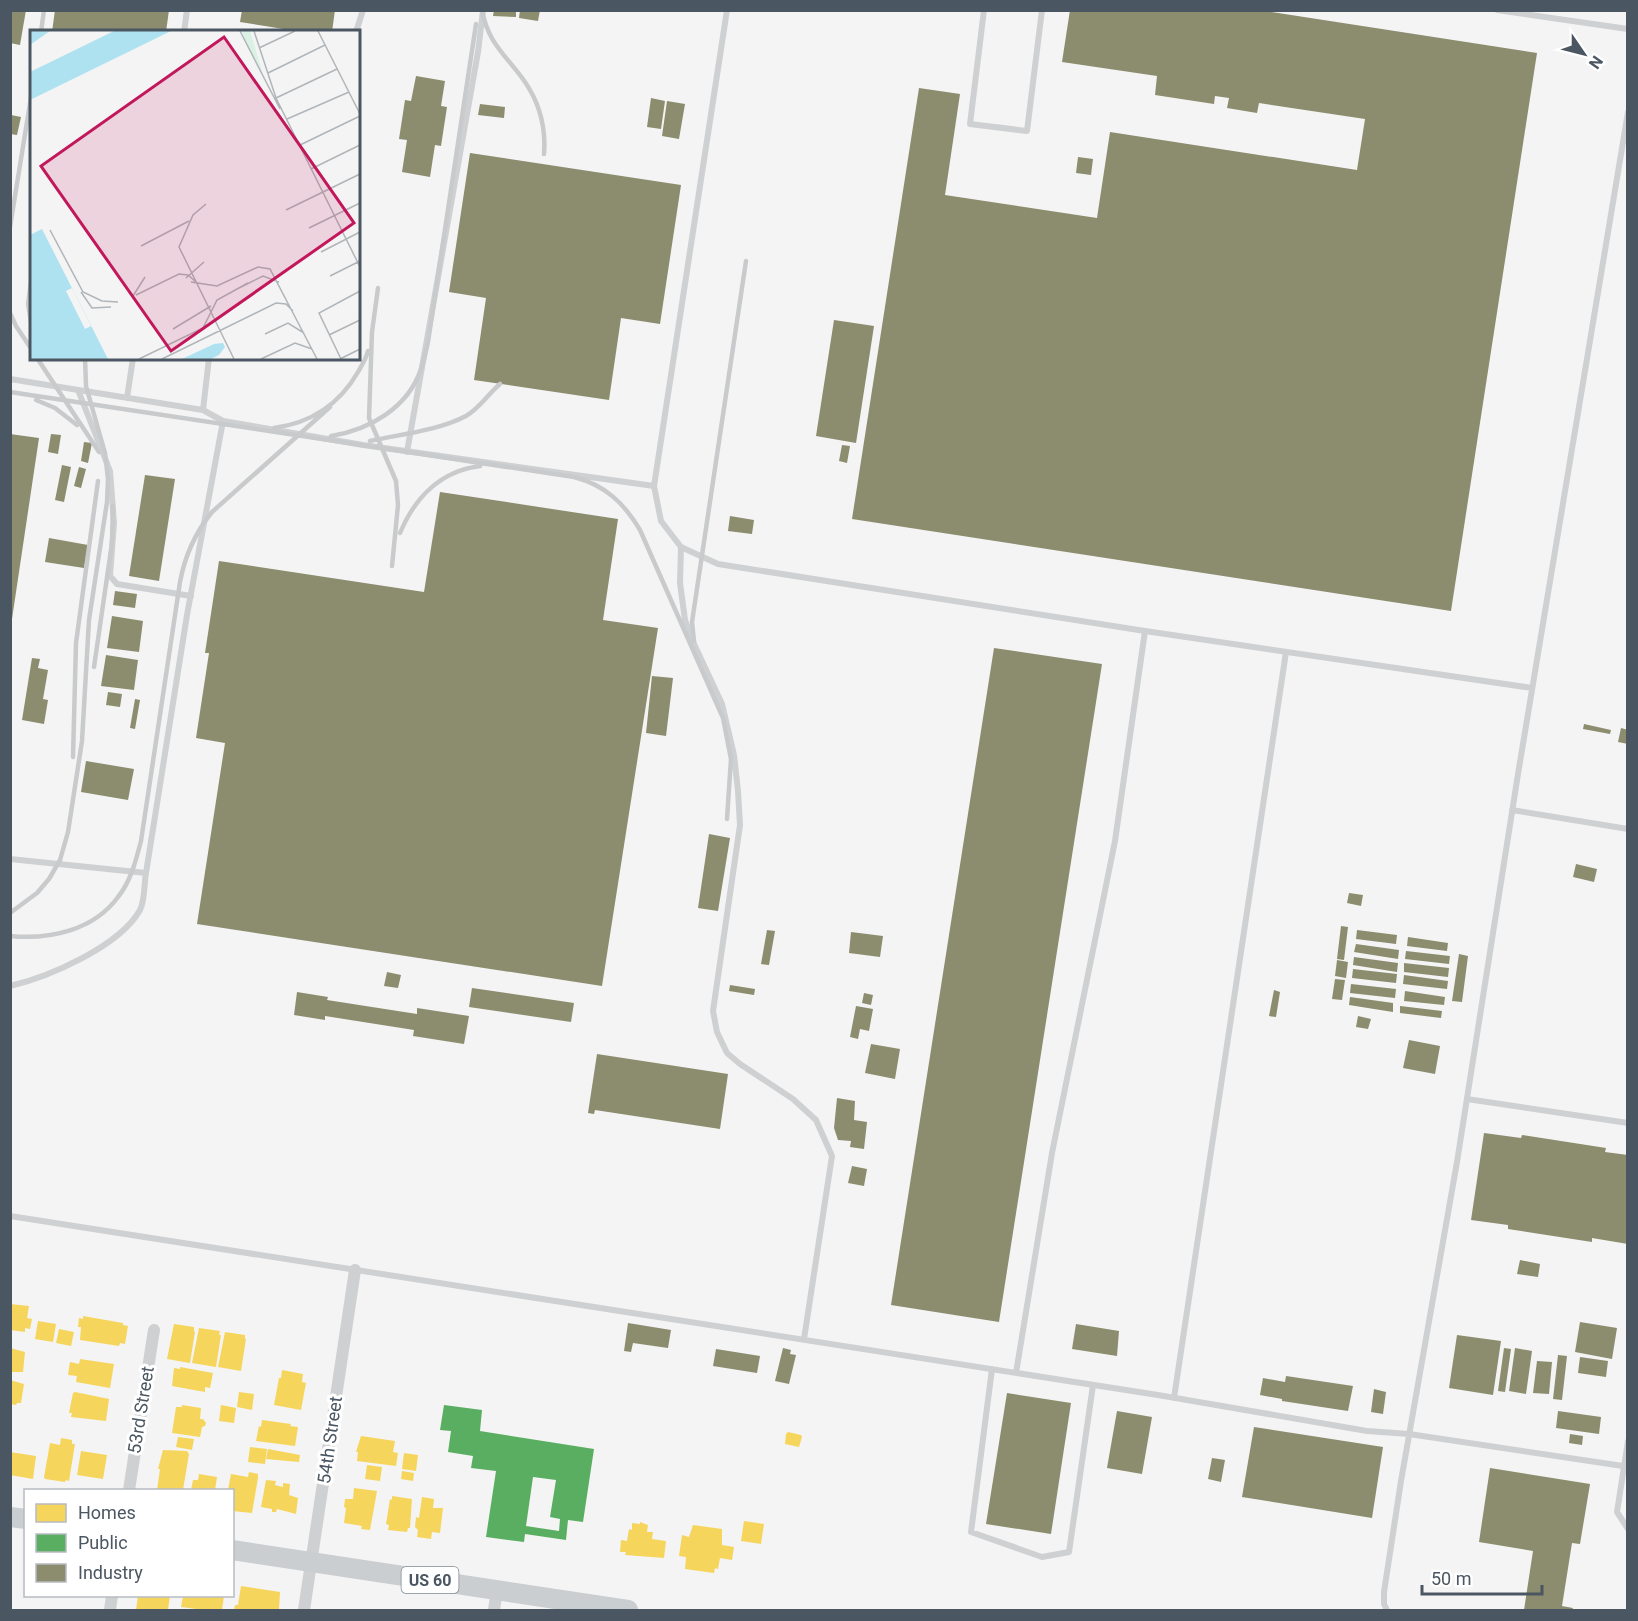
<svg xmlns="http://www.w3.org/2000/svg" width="1638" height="1621" font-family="Roboto,sans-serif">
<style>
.homes{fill:#f6d55c}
.public{fill:#5aae61;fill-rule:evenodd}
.industry{fill:#8c8c6e}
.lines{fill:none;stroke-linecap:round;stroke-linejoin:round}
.lane{stroke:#ced0d2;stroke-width:6}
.street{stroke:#ced0d2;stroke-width:12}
.primary{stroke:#caced1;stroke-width:20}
.rail{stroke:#c9cacc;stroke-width:4.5}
.labels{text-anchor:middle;stroke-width:6;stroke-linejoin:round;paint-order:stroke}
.shield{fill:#fff;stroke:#808990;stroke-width:1.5}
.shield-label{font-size:16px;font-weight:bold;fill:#4a5661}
.street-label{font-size:18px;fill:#4a5661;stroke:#fff}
.inset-road{fill:none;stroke:#b0b5b9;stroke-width:1.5}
.view{fill:#c2185b;fill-opacity:0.15;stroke:#c2185b;stroke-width:3}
.inset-edge{fill:none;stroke:#4a5661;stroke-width:3}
</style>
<rect width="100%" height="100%" fill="#f4f4f4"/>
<path class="homes" d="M10,1304L29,1306L27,1318L32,1319L30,1329L25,1328V1332L10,1330Z
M83,1316L123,1323V1325L128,1326L125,1344L120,1343L119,1346L80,1340L81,1327H78L79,1318L83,1319Z
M38,1321L56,1324L53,1342L35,1339Z
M174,1324L194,1327V1331L195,1332L190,1363L167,1359Z
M199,1328L220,1331L219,1335H221L216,1367L192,1363Z
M59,1329L74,1332L71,1346L56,1343Z
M225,1332L245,1335V1339H246L241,1371L218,1367Z
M10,1348L25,1352L23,1372H10Z
M80,1359L114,1364L110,1388L76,1382L77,1376L68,1375L70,1362L79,1364Z
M180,1367L213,1373L210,1388L205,1387V1392L172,1386L174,1368L180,1369Z
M282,1370L303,1374L302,1382L306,1383L301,1410L274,1405L279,1378H281Z
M10,1380L24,1384L21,1403H17L16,1405L10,1404Z
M75,1392L109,1399L106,1421L71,1417L72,1413H69L73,1393Z
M239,1392L254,1394L252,1410L237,1407Z
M182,1405L201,1408L200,1419H203L206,1423L205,1426L202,1427L200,1437L172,1433L176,1407H182Z
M221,1405L236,1408L234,1423L219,1421Z
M262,1420L291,1424L290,1426L298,1427L295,1446L256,1441L259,1426L261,1427Z
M788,1432L801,1435L802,1437L799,1447L785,1444L786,1434Z
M361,1436L395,1441L393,1452L398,1453L396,1466L357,1461L358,1452H356Z
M178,1437L194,1439L192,1450L176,1447Z
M61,1438L72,1440V1444H75L69,1481L66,1480L65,1482L45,1479L44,1477L50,1443L60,1445Z
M250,1447L267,1449L265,1464L248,1462Z
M268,1449L300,1455L299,1462L266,1459Z
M163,1450L187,1451L189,1454L183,1490H157L160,1469H158Z
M81,1451L107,1455L103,1479L77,1475Z
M10,1452L36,1456L33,1479L10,1475Z
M404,1453L418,1455L416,1471L402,1469Z
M367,1465L382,1467L380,1481L365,1479Z
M402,1471L414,1473L413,1481L401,1479Z
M249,1472L258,1474V1478L252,1513L232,1511V1490H228L231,1474L248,1477Z
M199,1474L217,1477L215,1490H191L193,1480H198Z
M266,1480L276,1481L275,1485L283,1487V1483L290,1484L289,1495L298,1498L296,1514L277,1509L276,1512H272V1509L261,1507Z
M354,1488L377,1491L370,1530L361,1529L362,1526L344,1523L346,1508L344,1507L345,1499H353Z
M392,1496L412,1499L410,1528H408L407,1532L388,1530L389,1525L386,1524L390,1499L392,1500Z
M422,1497L434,1499L433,1508H443L440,1533L432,1532L431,1539L417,1537L418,1530L415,1527L416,1517L419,1518Z
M744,1521L764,1524L761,1544L741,1541Z
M640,1522L648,1525L647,1532H653L652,1539L666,1541L664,1558L625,1555L626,1552H620L621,1540L627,1541L629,1529L632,1530V1523L640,1524Z
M693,1525L722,1529V1545L734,1547L732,1560L720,1558L718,1569L715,1568L714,1573L685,1569L686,1557L679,1556L682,1535L689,1537Z
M241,1586L280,1592L279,1610H234L235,1605H238Z
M138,1596H170L168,1610H136Z
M183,1596H224L222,1610H204L181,1607Z"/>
<path class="public" d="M444,1405L482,1410L480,1431L594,1449L583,1522L568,1520L566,1540L525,1534L524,1542L486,1537L496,1471L471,1468L473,1456L448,1452L451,1431L440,1430ZM533,1477L556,1480L550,1517L560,1519L559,1531L526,1526Z"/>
<path class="industry" d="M10,10H26L20,45L10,43Z
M55,10H169L166,32H52Z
M242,10H335L332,32H302L240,22Z
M494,10H516V17L493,16Z
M520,10H540L538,21L519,18Z
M1070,10H1258L1537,53L1451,611L852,519L919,88L960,94L945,195L1097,218L1110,132L1357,170L1365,119L1259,103L1257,113L1227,108L1229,98L1215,96L1214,104L1155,95L1157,76L1062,62Z
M416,76L445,81L441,106L447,107L441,146L435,145L430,177L402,172L407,140L399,139L405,100L411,101Z
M651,98L665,101L661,129L647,127Z
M667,101L685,104L679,139L662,136Z
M480,104L505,107L504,118L478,115Z
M11,115L21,117L17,135L10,134Z
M470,153L681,185L660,324L621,318L609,400L474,380L486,298L449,292Z
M1078,157L1093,159L1091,175L1076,173Z
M834,320L874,326L856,443L816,436Z
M10,434L39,438L12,619L10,618Z
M51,434L61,435L58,454L48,452Z
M84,442L92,443L88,463L81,461Z
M842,445L850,446L847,463L839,461Z
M62,465L71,467L64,502L55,500Z
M79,467L86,469L81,488L74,486Z
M145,475L175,479L159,581L129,576Z
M440,492L618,519L603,620L658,628L602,986L197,924L225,743L196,738L209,653H205L219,561L424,592Z
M730,516L754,520L752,534L728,531Z
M49,538L88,545L84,568L45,562Z
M115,591L137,594L135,608L113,605Z
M112,616L143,621L139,652L107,648Z
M994,648L1102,664L999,1322L891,1305Z
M106,655L138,660L134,690L101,686Z
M32,658L40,659L38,668L48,670L43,699L48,700L44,724L22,720Z
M652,676L673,678L666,736L646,733Z
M108,692L122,694L120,707L106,705Z
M135,699L140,700L135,729L130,728Z
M1584,724L1611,730L1610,734L1583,729Z
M1621,728L1628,730V744L1618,742Z
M86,761L134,769L128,800L81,792Z
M709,834L730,838L718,911L698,908Z
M1576,864L1597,869L1594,882L1573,877Z
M1349,893L1363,895L1361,906L1347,903Z
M1341,926L1348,927L1344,960L1337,959Z
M767,930L775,931L769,965L761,964Z
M1357,930L1397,935L1396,944L1356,939Z
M851,932L883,936L880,957L849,953Z
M1408,937L1448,943L1447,951L1407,946Z
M1356,944L1399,950L1398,959L1354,952Z
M1406,951L1450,956L1449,964L1405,959Z
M1459,954L1468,956L1462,1002L1452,1001Z
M1354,957L1398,963L1397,972L1353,965Z
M1337,960L1348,962L1346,978L1335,976Z
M1404,963L1449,968L1448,977L1404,972Z
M1353,969L1397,974L1396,983L1352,978Z
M387,972L401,975L398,988L384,986Z
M1404,975L1448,981L1447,989L1403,984Z
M1335,979L1345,980L1342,1000L1332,999Z
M1351,984L1396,989L1395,998L1350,993Z
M730,985L755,989L754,995L729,991Z
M472,988L574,1003L571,1022L469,1007Z
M1274,990L1280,992L1276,1017L1269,1016Z
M1405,991L1445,997L1444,1005L1404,1001Z
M297,992L328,997L327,1000L417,1014V1008L469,1016L464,1044L413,1036L414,1030L325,1016V1020L294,1015Z
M864,993L873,995L871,1005L862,1003Z
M1350,997L1393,1003V1012L1349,1005Z
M856,1006L873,1009L869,1031L860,1029L858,1039L850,1037Z
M1400,1006L1442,1011L1441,1018L1400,1013Z
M1358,1016L1371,1019L1368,1029L1356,1027Z
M1409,1040L1440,1046L1435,1074L1403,1068Z
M871,1044L900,1049L895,1079L865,1073Z
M597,1054L728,1074L720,1129L595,1110L594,1114L588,1113Z
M837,1098L855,1101L854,1120L867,1122L864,1149L850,1147L851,1141L838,1140L834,1128Z
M1484,1133L1521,1138L1522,1135L1606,1148L1605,1152L1628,1155V1244L1592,1238V1242L1508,1229V1225L1471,1220Z
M852,1166L867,1169L864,1186L848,1183Z
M1520,1260L1540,1264L1538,1277L1517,1274Z
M1580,1322L1617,1328L1612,1359L1575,1352Z
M628,1323L671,1330L668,1348L633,1343L631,1352L624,1351Z
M1076,1324L1119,1331L1117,1356L1072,1349Z
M1457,1335L1501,1341L1493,1395L1449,1388Z
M783,1348L791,1350L790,1354L796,1355L789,1384L775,1381Z
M1504,1348L1511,1349L1505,1392L1498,1391Z
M1515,1348L1532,1351L1526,1394L1509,1391Z
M716,1349L760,1356L757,1373L713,1366Z
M1558,1355L1567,1356L1562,1400L1553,1399Z
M1580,1357L1608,1361L1606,1377L1578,1373Z
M1537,1361L1552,1362L1549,1394L1533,1393Z
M1286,1376L1353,1386L1348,1411L1282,1401V1399L1260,1395L1263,1378L1285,1382Z
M1374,1389L1386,1392L1383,1414L1371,1412Z
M1007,1393L1071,1403L1051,1534L986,1524Z
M1117,1411L1152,1417L1142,1474L1107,1468Z
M1558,1411L1601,1417L1599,1434L1556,1428Z
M1254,1427L1383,1447L1372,1518L1242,1497Z
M1570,1434L1583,1436L1582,1445L1569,1443Z
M1212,1458L1225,1460L1221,1482L1208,1479Z
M1490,1468L1590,1484L1580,1544L1572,1543L1562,1606L1573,1608L1572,1610H1524L1533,1551L1479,1542Z"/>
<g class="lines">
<path class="lane" d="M727,10L654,486L661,521L681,547L718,564L1145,631L1532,688
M984,10L970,124L1027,131L1042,10
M1497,10L1628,29
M184,32L187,10
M356,32L363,10
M10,379L203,410L223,421L363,445L654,486
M78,390L110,471L114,523L110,576L117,584L191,596
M127,398L133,358
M203,410L209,358
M407,452L478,52L483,10
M681,547L680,583L685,620L694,644L722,704L734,755L738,791L740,825L713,1011L717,1032L727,1053L740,1064L793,1099L816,1120L832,1156L804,1339
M1512,810L1628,829
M10,859L146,873L187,615L223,421
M10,986C49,977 120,946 140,910C145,900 144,884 146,873
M1467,1099L1628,1123
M10,1216L1158,1395L1367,1431L1409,1434L1623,1466
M992,1369L971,1532L1042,1557L1069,1552L1093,1385
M1016,1373L1052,1153L1115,841L1145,631
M1174,1398L1286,652
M1628,1441L1617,1512L1628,1529
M1387,1610L1384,1604V1592L1401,1481L1457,1162L1518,774L1628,112"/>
<path class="street" d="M129,1490L154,1330
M110,1610L112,1596
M304,1610L355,1270
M494,1610L497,1590"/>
<path class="primary" d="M10,1517L26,1519
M232,1550L628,1610"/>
<path class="rail" d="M482,10C488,44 507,56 525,82C540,104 546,128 544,154
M41,32L44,10
M10,227L32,91
M32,275L28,304L32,328
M378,288L372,332L369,418L396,481L398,505L392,566
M10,313L16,326L32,350
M37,358L99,452
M10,392L574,477C605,485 624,503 640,530L723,718L731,759L727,819
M36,400L55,408L77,425
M274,428C310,423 339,405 358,372C362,365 366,359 368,351
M331,436C369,430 408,408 421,369C424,360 426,351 428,342L476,24
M370,441C401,434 437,431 466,416C480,408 488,394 500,384
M400,533C415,497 441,471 480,466
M694,641L692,622L746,261
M94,667L112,543L113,506
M73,757L76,643L98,481
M10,913L37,893L49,879L60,860L68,832L82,741L89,620L107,502L108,479L105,453L86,386L85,358
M10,936C50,940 94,930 118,897C131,881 136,860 141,841L180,582C185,555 195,533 212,512L330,407"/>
</g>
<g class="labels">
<rect class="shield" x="401.5" y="1567" width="57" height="26" rx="4.5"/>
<g class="shield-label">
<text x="430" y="1586">US 60</text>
</g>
<g class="street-label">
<text transform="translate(141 1410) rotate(-81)" y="6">53rd Street</text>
<text transform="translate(330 1440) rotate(-82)" y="6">54th Street</text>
</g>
</g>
<g transform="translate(30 30)">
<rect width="330" height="330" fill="#f4f4f4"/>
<path d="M212,1H220L233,44L217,16Z" fill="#d9f2e3"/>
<path d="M0,1H29H20L0,15ZM84,1H141L0,70V42ZM12,199L78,329H0V205ZM193,313L195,317L189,325L181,329H152L184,314Z" fill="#aee2f0"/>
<path d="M42,258L61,296L55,299L36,261Z" fill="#f4f4f4"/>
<path class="inset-road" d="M210,1L250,79M224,1L246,68L330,237M288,1L330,84M229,18L265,1M238,43L295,15M246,68L307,39M257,89L319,62M270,115L330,86M281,139L330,115M176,174L163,185L149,217L204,329M256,180L330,144M279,198L330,173M20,200L53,262L72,271L88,272M111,216L159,191M291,222L330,202M300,246L330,231M156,248L174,232M161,252L187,256L228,237L240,239L287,329M211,257L233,246L249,252M51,262L62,278L81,277M106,265L149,244L158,245L166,252M103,266L115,247M143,299L181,276M235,304L258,293L274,303M299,305L330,290M109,329L173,298L187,270L218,253M132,329L246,273L256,274L263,281M231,329L265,313L282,319M310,329L330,319M311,329L289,283L330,261"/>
<path class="view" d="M194,7L324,193L141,321L11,136Z"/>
<rect width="330" height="330" class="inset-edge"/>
</g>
<rect width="1638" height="1621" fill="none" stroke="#4a5661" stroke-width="24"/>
<rect x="24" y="1489" width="210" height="108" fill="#ffffff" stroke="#b7bbc0" stroke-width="1.5"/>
<rect x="36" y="1504" width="30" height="18" fill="#f6d55c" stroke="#b7bbc0" stroke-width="1.5"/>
<text x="78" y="1519" font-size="18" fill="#4a5661">Homes</text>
<rect x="36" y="1534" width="30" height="18" fill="#5aae61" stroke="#b7bbc0" stroke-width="1.5"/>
<text x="78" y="1549" font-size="18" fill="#4a5661">Public</text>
<rect x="36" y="1564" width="30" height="18" fill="#8c8c6e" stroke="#b7bbc0" stroke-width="1.5"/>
<text x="78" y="1579" font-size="18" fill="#4a5661">Industry</text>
<g transform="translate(1584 54) rotate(125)" stroke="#ffffff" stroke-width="4.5" paint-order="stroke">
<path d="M0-4.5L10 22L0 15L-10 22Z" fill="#4a5661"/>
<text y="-9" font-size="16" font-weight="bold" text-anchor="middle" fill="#4a5661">N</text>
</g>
<path d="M1422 1585v9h120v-9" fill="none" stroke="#4a5661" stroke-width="3"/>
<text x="1431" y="1585" font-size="18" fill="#4a5661" stroke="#ffffff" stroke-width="4.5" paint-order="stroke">50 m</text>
</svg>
